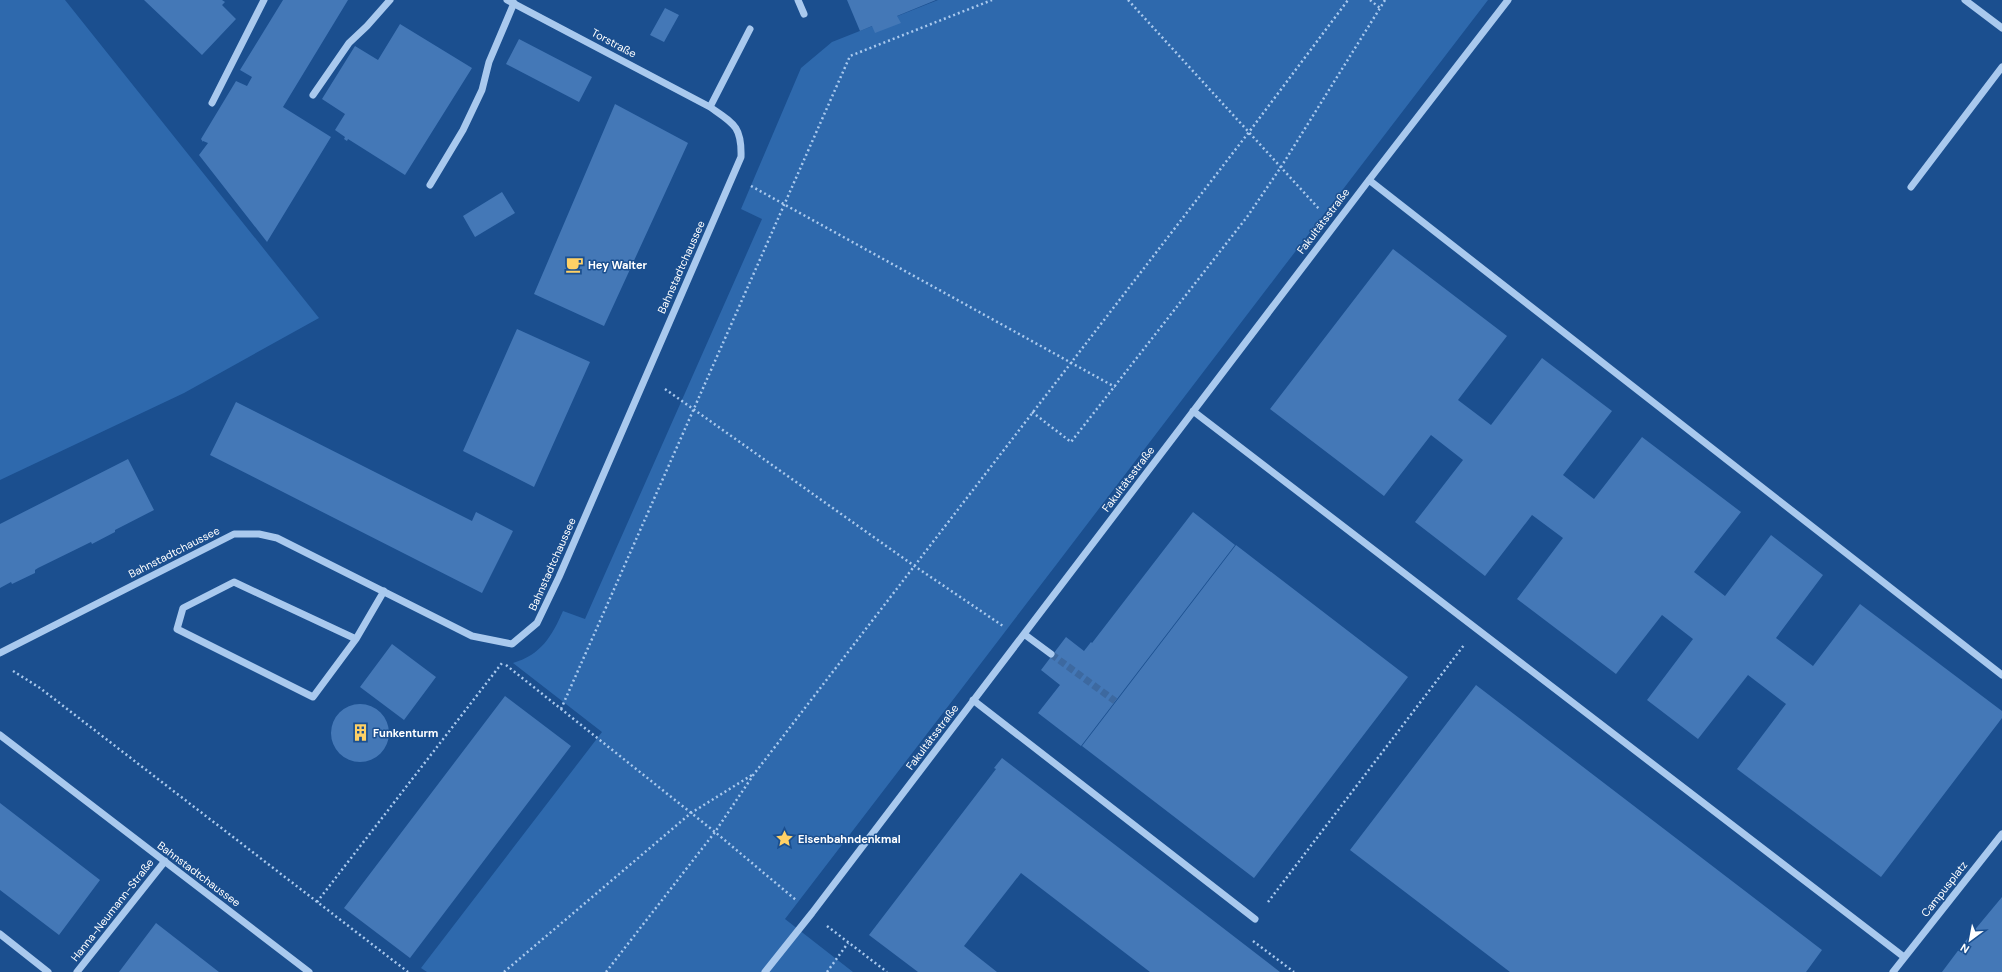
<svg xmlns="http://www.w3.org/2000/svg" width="2002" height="972" font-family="'DM Sans',sans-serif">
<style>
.green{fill:#2e69ad}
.building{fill:#4478b7}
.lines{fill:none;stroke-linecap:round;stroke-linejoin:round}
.minor-tunnel{stroke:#3d69a0;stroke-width:7;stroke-dasharray:7 3.5;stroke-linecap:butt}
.path{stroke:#a9c9ee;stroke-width:2.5;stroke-dasharray:2 3;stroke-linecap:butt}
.minor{stroke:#a9c9ee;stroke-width:7}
.labels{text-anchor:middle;stroke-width:3;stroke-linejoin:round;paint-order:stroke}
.street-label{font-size:11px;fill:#fff;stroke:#1b4f8f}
.poi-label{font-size:11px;font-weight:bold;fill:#fff;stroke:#1b4f8f;text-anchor:start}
</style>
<rect width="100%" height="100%" fill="#1b4f8f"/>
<path class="green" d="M0,0H65L319,318L184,393L0,480Z
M938,0H1488C1253,306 1020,613 785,919L853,972H427L421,968L602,732L513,663C541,655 552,636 563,611L585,619L762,219L741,209L801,68L832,42Z"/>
<path class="building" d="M144,0H222L225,2L222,5L236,19L202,55Z
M283,0H348L283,107L331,137L267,242L199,155L208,143L203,141V142L201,139L236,81L247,86L252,77L240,70Z
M847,0H936L897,16L901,23L875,33L872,26L860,31Z
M665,8L679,15L664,42L650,35Z
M400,24L472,68L405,175L348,139L347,141L344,139L345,137L335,130L345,114L322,99L355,46L378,60Z
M519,39L592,77L579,102L506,64Z
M615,104L688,143L604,326L534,294Z
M502,192L515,213L475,237L463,216Z
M1393,249L1507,336L1458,400L1491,425L1542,358L1612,411L1563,475L1594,499L1642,437L1741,512L1694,572L1725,596L1771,535L1823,575L1776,638L1813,666L1860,604L2002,711V718L1881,877L1737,769L1786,704L1748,675L1698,739L1647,700L1693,639L1662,615L1616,674L1517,599L1563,538L1532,515L1485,576L1415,522L1463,460L1431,435L1384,496L1270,409Z
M517,329L590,362L534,487L463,451Z
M236,402L472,521L476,512L513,531L482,593L210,455Z
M128,459L154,510L115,530V532L92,544L91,542L38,568L35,570V573L12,584L11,582L0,588V524Z
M1193,512L1235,545L1081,746L1038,713L1060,685L1041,670L1066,637L1084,651L1091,642L1092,643Z
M1236,545L1408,677L1254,878L1082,746Z
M392,644L436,677L404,720L360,687Z
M1476,685L1822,950L1806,972H1510L1350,850Z
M505,696L571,746L410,958L344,908Z
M331 733a29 29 0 1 1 58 0a29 29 0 1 1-58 0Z
M1002,758L1140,864L1280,972H1150L1021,873L964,946L997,972H918L869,935L996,769L994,768Z
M0,803L100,880L59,935L0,890Z
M2002,897V972H1942L1963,944Z
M156,923L219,972H119Z"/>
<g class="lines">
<path class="minor-tunnel" d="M1051,654L1115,701"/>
<path class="path" d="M1128,0L1320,210
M1370,0L1380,8
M751,186L1115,387
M665,389L913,565L1003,626
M1032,412L1071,442L1247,217L1281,167L1385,0
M506,665L715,832L796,900
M13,671L40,688L408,972
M561,709L850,56L992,0
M317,902L502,663
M1268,902L1464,645
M827,926L887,972
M1253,941L1294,972
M504,972L691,813L752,775
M606,972L715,832L754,774L1249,132L1348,0
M827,972L848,943"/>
<path class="minor" d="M798,0L804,14
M1965,0L2002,28
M313,95L349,43L367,26L390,0
M212,103L264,0
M710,107L750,29
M1369,180L2002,675
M430,185L463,130L482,90L489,62L514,3
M1911,187L2002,67
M1193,411L1904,957
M1024,634L1051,654
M356,639L313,697L177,629L183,608L234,582L356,639L384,591
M0,653L234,534H259L277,538L472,636L512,644L537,623L559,577L741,157C742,126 733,123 710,107L507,0
M973,700L1255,919
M0,735L309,972
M0,934L48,972
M77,972L165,861
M765,972L812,913L1369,180L1508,0
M1893,972L2002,834"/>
</g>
<defs>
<symbol id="cafe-bare" viewBox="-9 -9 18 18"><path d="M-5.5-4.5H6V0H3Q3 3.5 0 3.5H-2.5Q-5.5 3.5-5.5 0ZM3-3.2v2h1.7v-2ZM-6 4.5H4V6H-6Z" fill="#ffd166" stroke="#1b4f8f" stroke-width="2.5" paint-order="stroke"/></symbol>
<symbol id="building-bare" viewBox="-9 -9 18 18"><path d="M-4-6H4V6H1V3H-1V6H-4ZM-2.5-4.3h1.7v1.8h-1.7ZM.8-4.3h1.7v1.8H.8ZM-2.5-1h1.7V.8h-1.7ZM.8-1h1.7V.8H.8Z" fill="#ffd166" stroke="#1b4f8f" stroke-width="2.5" paint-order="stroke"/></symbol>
<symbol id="sight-bare" viewBox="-9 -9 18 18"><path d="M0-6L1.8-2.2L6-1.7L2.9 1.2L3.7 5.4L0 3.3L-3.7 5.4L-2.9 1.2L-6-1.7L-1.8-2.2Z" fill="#ffd166" stroke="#1b4f8f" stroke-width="2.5" paint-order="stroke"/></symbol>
</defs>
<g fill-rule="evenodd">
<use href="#cafe-bare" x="562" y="252" width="25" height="25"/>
<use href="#building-bare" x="348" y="720" width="25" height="25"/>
<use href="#sight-bare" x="772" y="826" width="25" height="25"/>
</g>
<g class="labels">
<g class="street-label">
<text transform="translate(614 43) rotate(28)" y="4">Torstraße</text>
<text transform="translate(1323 221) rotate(-53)" y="4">Fakultätsstraße</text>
<text transform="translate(681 267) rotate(-66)" y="4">Bahnstadtchaussee</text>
<text transform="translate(1128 479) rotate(-53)" y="4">Fakultätsstraße</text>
<text transform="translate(174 552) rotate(-27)" y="4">Bahnstadtchaussee</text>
<text transform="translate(552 564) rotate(-66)" y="4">Bahnstadtchaussee</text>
<text transform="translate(932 737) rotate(-53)" y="4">Fakultätsstraße</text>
<text transform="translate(199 874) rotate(37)" y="4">Bahnstadtchaussee</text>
<text transform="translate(1944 889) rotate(-52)" y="4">Campusplatz</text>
<text transform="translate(112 910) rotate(-52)" y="4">Hanna-Neumann-Straße</text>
</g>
<g class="poi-label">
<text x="588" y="269">Hey Walter</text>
<text x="373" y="737">Funkenturm</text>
<text x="798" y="843">Eisenbahndenkmal</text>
</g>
</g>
<g transform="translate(1970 940) rotate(212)" stroke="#1b4f8f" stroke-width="3" paint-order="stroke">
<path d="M0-3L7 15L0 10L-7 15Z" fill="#ffffff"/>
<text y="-6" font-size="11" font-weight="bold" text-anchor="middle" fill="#ffffff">N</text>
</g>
</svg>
